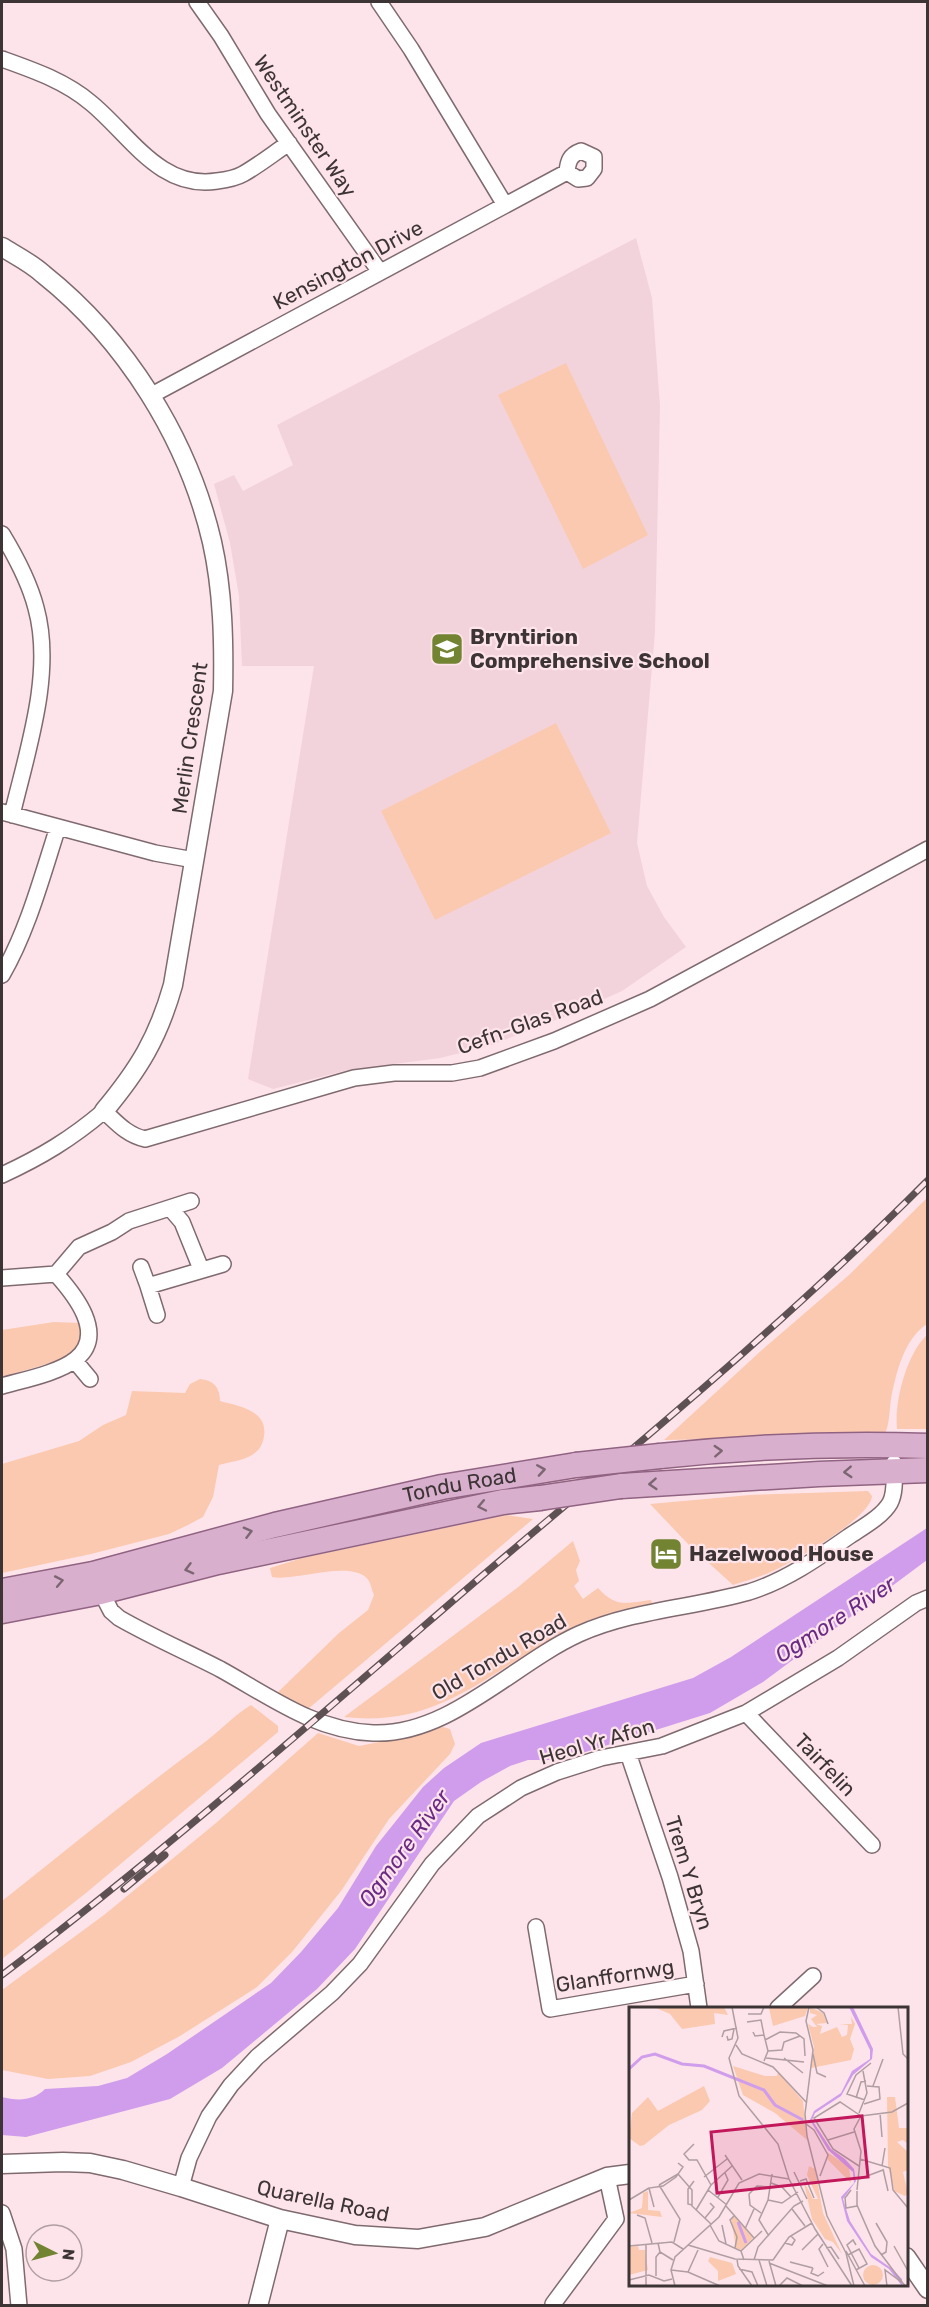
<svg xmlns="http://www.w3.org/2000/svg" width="929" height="2307" font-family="Rubik,sans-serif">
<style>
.built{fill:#f3d3db}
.green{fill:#fbc9b0}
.water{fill:#cf9deb}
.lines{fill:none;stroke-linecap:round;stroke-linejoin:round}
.minor-casing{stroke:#7f6a6f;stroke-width:18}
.tertiary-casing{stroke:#7f6a6f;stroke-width:21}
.primary-casing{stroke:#916383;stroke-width:27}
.minor{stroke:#fff;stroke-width:15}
.tertiary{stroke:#fff;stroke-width:18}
.primary{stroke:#d8b0cd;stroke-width:24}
.rail-casing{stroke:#5d5154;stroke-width:7}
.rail{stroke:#fde4ea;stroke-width:4.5;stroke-dasharray:14;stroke-linecap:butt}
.primary-bridge-casing{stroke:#916383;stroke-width:27;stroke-linecap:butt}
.primary-bridge{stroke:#d8b0cd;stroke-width:24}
.oneway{stroke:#7b6672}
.labels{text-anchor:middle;stroke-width:4.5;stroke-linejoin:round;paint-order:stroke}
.street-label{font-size:21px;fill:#3d3436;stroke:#fde4ea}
.poi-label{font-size:21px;font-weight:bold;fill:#3d3436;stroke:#fde4ea;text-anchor:start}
.water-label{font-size:22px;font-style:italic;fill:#692b86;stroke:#fde4ea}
.inset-river{fill:none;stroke:#cf9deb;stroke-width:3}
.inset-road{fill:none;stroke:#b09ea2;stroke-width:1.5}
.view{fill:#c2185b;fill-opacity:0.15;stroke:#c2185b;stroke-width:3}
.inset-edge{fill:none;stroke:#3d3436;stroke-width:3}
</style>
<rect width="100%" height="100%" fill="#fde4ea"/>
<path class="built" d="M636,238L652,298L660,406L655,632L637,843L647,886L664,917L686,947L622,991L566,1016L489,1046L440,1058L348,1070L273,1089L248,1079L314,666H242L239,596L230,543L214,484L234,475L243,491L293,465L277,425Z"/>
<path class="green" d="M566,363L648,535L583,569L498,395Z
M556,723L611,833L435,920L381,811Z
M927,1198V1324C904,1339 896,1373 891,1399C889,1412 890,1424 884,1436L664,1440L763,1349L849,1275Z
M54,1322L81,1323L83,1339L74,1353L57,1361L2,1377V1330Z
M927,1335V1429H897C894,1402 907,1353 927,1335Z
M200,1379C214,1380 220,1388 220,1401C238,1406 268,1410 264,1436C263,1444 259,1451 252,1455C242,1461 229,1462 219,1465L213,1497L203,1517L188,1525L169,1534L91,1554L2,1573V1464L79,1441L103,1425L126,1415L132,1391L185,1393L190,1384Z
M868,1491L872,1496C871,1518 794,1561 773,1571C760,1577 746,1581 733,1585L689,1545L650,1504L750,1495Z
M507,1515L533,1519L308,1709L281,1700L276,1694L339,1633L368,1610L374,1595C372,1591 371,1585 369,1581C354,1558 295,1582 272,1577L270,1568L302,1558Z
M573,1541L580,1561L576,1570L579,1581L574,1586L583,1599L598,1588C616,1608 626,1603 651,1600L652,1603C623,1609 595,1616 569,1629C556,1635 545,1643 533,1650C468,1690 424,1726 344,1717L517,1588Z
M251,1705L278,1726V1732L86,1893L2,1959V1901C68,1849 133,1795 201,1745C219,1732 233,1716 251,1705Z
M443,1727L450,1729L455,1744L450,1754L389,1819L341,1891L292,1952L257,1987L180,2036L131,2062L90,2076L48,2079L2,2070V1990L104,1915L216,1823L318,1733L359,1746L400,1738Z"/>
<path class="water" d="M927,1528V1560L763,1682L710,1713L560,1760H528L510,1766L481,1782L454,1801L355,1949L317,1989L222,2068L170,2099L26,2137L2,2135V2097C18,2101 33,2101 45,2089L98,2086L127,2078L167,2054L271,1983L301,1952L338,1908L376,1846L423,1787L444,1768L481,1743L693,1678L731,1657Z"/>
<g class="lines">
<defs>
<path id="minor" d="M197,2L221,36L268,114L380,272
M379,2L411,49L505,205
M2,59C33,70 65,81 91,103C130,135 160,190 217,181C225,180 236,178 243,174C259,165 274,153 289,143
M150,396L567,172C568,161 570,155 581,151L594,157V169L587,178L578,179L567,172
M2,534C16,557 29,581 36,608C54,673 27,751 12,815
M2,812L155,853L194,860
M2,975C28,930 42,876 58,827
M2,1175C41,1157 71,1139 104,1111C117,1123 127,1135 145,1139L354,1078L394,1073H452L480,1068L554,1041L650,999L928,849
M170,1208L182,1222L201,1269
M141,1267L148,1286
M2,1278L56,1274L79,1247L112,1232L129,1221L191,1201
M157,1315L148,1286L223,1264
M75,1361L90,1379
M2,1386C23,1380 59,1373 76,1359C107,1334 74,1294 56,1274
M98,1586L111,1611L119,1618C152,1637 187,1652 220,1669C269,1696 315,1731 373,1733C449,1736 513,1664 579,1634C633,1610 692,1608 749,1592C785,1581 818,1558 848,1537C861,1528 882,1517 890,1503C896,1492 894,1475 894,1463
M746,1713L872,1845
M628,1753L670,1877L691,1951L699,2008
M536,1927L550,2009L696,1984
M778,2008L813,1976
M181,2187L189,2158L209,2116L231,2085L257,2057L332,1993L360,1964L432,1864L478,1816L521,1788L557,1772L601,1758L662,1746L746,1713L838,1658L916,1603L928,1598
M2,2213L14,2249L19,2306
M555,2306L553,2304L616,2219L607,2177"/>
<path id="tertiary" d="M2,247C15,255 31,263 43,274C126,340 188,439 212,542C223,591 224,642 223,691L173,985C158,1038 139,1069 104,1111
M2,2164L63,2162L90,2163L123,2170L181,2187L280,2219L355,2235L418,2239L485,2227L607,2177L630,2174
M906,2257L928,2289
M258,2306L280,2219"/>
<g id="primary">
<path d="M660,1456C746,1447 841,1443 928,1446"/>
<path d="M621,1486L819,1474L928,1470"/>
<path id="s1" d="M2,1591L93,1574L275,1525L442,1487L576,1465"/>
<path d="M2,1611L101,1592L218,1562L503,1502L540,1498"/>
</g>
</defs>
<use href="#minor" class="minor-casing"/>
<use href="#tertiary" class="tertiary-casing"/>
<use href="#primary" class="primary-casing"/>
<use href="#minor" class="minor"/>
<use href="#tertiary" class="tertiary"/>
<use href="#primary" class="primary"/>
<defs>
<path id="rail" d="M124,1889L165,1855
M2,1975C168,1849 325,1711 483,1575C634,1447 788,1321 928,1180"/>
</defs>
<use href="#rail" class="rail-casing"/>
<use href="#rail" class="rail"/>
<defs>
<path id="primary-bridge" d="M576,1465L660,1456
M540,1498L621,1486"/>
</defs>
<use href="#primary-bridge" class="primary-bridge-casing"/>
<use href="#primary-bridge" class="primary-bridge"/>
</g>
<defs><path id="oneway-chevron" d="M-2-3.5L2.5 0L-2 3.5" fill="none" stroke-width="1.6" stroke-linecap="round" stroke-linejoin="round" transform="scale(1.5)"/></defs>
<g class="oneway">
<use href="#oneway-chevron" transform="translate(718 1451) rotate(-3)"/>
<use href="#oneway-chevron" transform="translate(541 1470) rotate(-9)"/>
<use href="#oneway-chevron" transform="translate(848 1472) rotate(177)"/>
<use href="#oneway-chevron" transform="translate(653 1484) rotate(176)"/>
<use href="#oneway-chevron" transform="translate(482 1506) rotate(168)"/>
<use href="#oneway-chevron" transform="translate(248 1532) rotate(-15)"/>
<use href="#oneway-chevron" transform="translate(189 1569) rotate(165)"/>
<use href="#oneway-chevron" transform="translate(59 1581) rotate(-11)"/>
</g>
<defs>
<symbol id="school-square" viewBox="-11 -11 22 22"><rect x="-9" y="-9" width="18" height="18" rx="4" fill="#728332" stroke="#fde4ea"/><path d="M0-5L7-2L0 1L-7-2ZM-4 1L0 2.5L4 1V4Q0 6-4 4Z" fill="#fff"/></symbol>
<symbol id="hotel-square" viewBox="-11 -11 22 22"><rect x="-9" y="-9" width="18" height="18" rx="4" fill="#728332" stroke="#fde4ea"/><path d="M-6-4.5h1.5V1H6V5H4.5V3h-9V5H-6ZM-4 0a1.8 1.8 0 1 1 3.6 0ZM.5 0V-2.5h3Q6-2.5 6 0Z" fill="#fff"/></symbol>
</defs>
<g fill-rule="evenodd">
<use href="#school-square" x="428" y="630" width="38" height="38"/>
<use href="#hotel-square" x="647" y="1535" width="38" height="38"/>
</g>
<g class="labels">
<g class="street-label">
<text transform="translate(305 126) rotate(56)" y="7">Westminster Way</text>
<text transform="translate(348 265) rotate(-28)" y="7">Kensington Drive</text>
<text transform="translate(190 738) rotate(-82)" y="7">Merlin Crescent</text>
<text transform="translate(530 1022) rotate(-20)" y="7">Cefn-Glas Road</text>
<text dy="7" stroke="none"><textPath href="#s1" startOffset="470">Tondu Road</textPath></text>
<text transform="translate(499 1657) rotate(-30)" y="7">Old Tondu Road</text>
<text transform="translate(597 1742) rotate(-16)" y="7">Heol Yr Afon</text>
<text transform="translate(825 1765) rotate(46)" y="7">Tairfelin</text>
<text transform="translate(689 1873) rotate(73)" y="7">Trem Y Bryn</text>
<text transform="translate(615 1976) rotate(-9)" y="7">Glanffornwg</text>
<text transform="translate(323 2201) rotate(12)" y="7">Quarella Road</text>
</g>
<g class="poi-label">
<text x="470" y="644">Bryntirion<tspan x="470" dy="24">Comprehensive School</tspan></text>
<text x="689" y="1561">Hazelwood House</text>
</g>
<g class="water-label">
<text transform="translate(835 1619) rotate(-33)" y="8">Ogmore River</text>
<text transform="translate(404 1848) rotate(-54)" y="8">Ogmore River</text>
</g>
</g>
<g transform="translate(629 2007)">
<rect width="279" height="279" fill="#fde4ea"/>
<path d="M25,0H95L99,8L85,6L86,17L53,22L41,7ZM179,0L176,9L144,19L140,1ZM181,0L194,6L198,16L187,17L193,19L191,27L208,20L213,30L218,28L219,18L210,17H223L222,9L226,17L221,32L225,42L222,53L182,61L185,40L179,17L184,20H188L182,12L188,8L181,6ZM104,59L136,69H148L149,65L174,94L178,133L146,106L114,88ZM75,79L81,94L73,103L40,118L15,138L11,139L0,131L3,106L19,90L29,104ZM258,90H266L270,121H279V137L274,133L268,135L279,145V163L274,165L279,187L276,189L265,184L259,159ZM198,145L220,160L222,176L199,153ZM180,159L186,162L194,206L213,247L204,235L196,232L183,212L174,172L184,192H189L178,168ZM19,184V203L31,204L33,210L0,206L13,201L14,186ZM106,209L124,231L112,243L107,241L102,211ZM9,239L10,243H16L19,263L0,268V240ZM81,250L103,256L107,267L89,274V264L79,254ZM234 268a10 10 0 1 1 20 0a10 10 0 1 1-20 0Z" fill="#fbc9b0"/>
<path d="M220,0H224L244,42L243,52L224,68L212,89L186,106L183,113L202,142L216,152L225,162L227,174L214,192L221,214L242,247L262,261L273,272V279L260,262L242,250L218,214L212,190L225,176L224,165L199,143L181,113L185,104L212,86L223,64L241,52V43Z" fill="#cf9deb"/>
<path class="inset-river" d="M0,62L13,50L26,47L53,57L75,59L135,83L146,98L174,113M109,215L117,236"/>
<path class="inset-road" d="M103,0L109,31L100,51L110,89L149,137L160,172L186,222L223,279M180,0L177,14L184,43L176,107L178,129L198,209L217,246M187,0L195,6L199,17M269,0L274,47L279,52M119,7H132L135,0M118,15L132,13L135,28M124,25L126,29L135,28L139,44L135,54M98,29L99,33L103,32L105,22M93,30L95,24L108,21M136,33L151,25L167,26L175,32L176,49M107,38L113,47L144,60L178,96M139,44L153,43L155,35L171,29M184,47L188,66L197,70M137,51L175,55M155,51L174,66M244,79L254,52M227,91L232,75L237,74M236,93L218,87L227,68L242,56M235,97L251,92L250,80L238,79M230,106L238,86L234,64M251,106L253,130M232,109L263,105L279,96M177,117L185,123L199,148L191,169M199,133L225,125M65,137L55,147L60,153H68L82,178M96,148L113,173M231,152L261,161L264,183L279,201M230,159L204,142L185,111L211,95L232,109M253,159L256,141M254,162L259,184M165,165L178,192M49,167L63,183V199L82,217M75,170L98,152M230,172L254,163M171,174L177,172L185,191M142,176L153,180L162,190M30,178L51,212L45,235M30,178L49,167M79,183L98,198M222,183L216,191L217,201L228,199M228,183L232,144L225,122L232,109M228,184V198L246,239L276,279M89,190L99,173L96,166M0,193L20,181M139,193L153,196L169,185M63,198L59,197V182L65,174M97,199L125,231M25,200L20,181L34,179L47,170L54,160L49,156M163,202L176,219M67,203L82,178L103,159M132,206L121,198L120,187L128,179L141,180M8,208L16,211L23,236M106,208L101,213L108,230L106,241M76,211L85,200L81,196M247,216L258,235L257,245L252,248M81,218L90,234L112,244L115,253M93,218L97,237M116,222L125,202M140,229L130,213L139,193L143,167M29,236L31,245L44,253M156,236L163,238L166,233L162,229M17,237V279M194,237L190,242L199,260M59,238L106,252L144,253M227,238L224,233L218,238L230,261M0,239L43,235L54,242M265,239L279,264M197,241L202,240L210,252M173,243L189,227M112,244L133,224M217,244L236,279M217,246L225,279M219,248L230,242L238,257L227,263M108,252L109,259L123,279M125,253L129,240L165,199L174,194M130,253L138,279M144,253L160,230L183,216M140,254L147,279M161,255L184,261M140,256L199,279M184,261L182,266L189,269L195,265M110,262L123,265L129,279M42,263L59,265L91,279M59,265L69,243M27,269V250L31,245M0,273L20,268L35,274L43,272M46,279L42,263L46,250L90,210L110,176L130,167L160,172M150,279L158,271L174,279M258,279L256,263L275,277"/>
<path class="view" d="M233,109L239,170L88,186L82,125Z"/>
<rect width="279" height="279" class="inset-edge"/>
</g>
<rect width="929" height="2307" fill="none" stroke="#3d3436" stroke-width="6"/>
<g transform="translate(54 2253) rotate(96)"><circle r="28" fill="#fde4ea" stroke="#b09ea2" stroke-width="1.5"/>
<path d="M0-4.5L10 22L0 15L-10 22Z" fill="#728332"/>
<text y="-9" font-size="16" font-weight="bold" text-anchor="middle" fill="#3d3436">N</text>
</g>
</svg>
